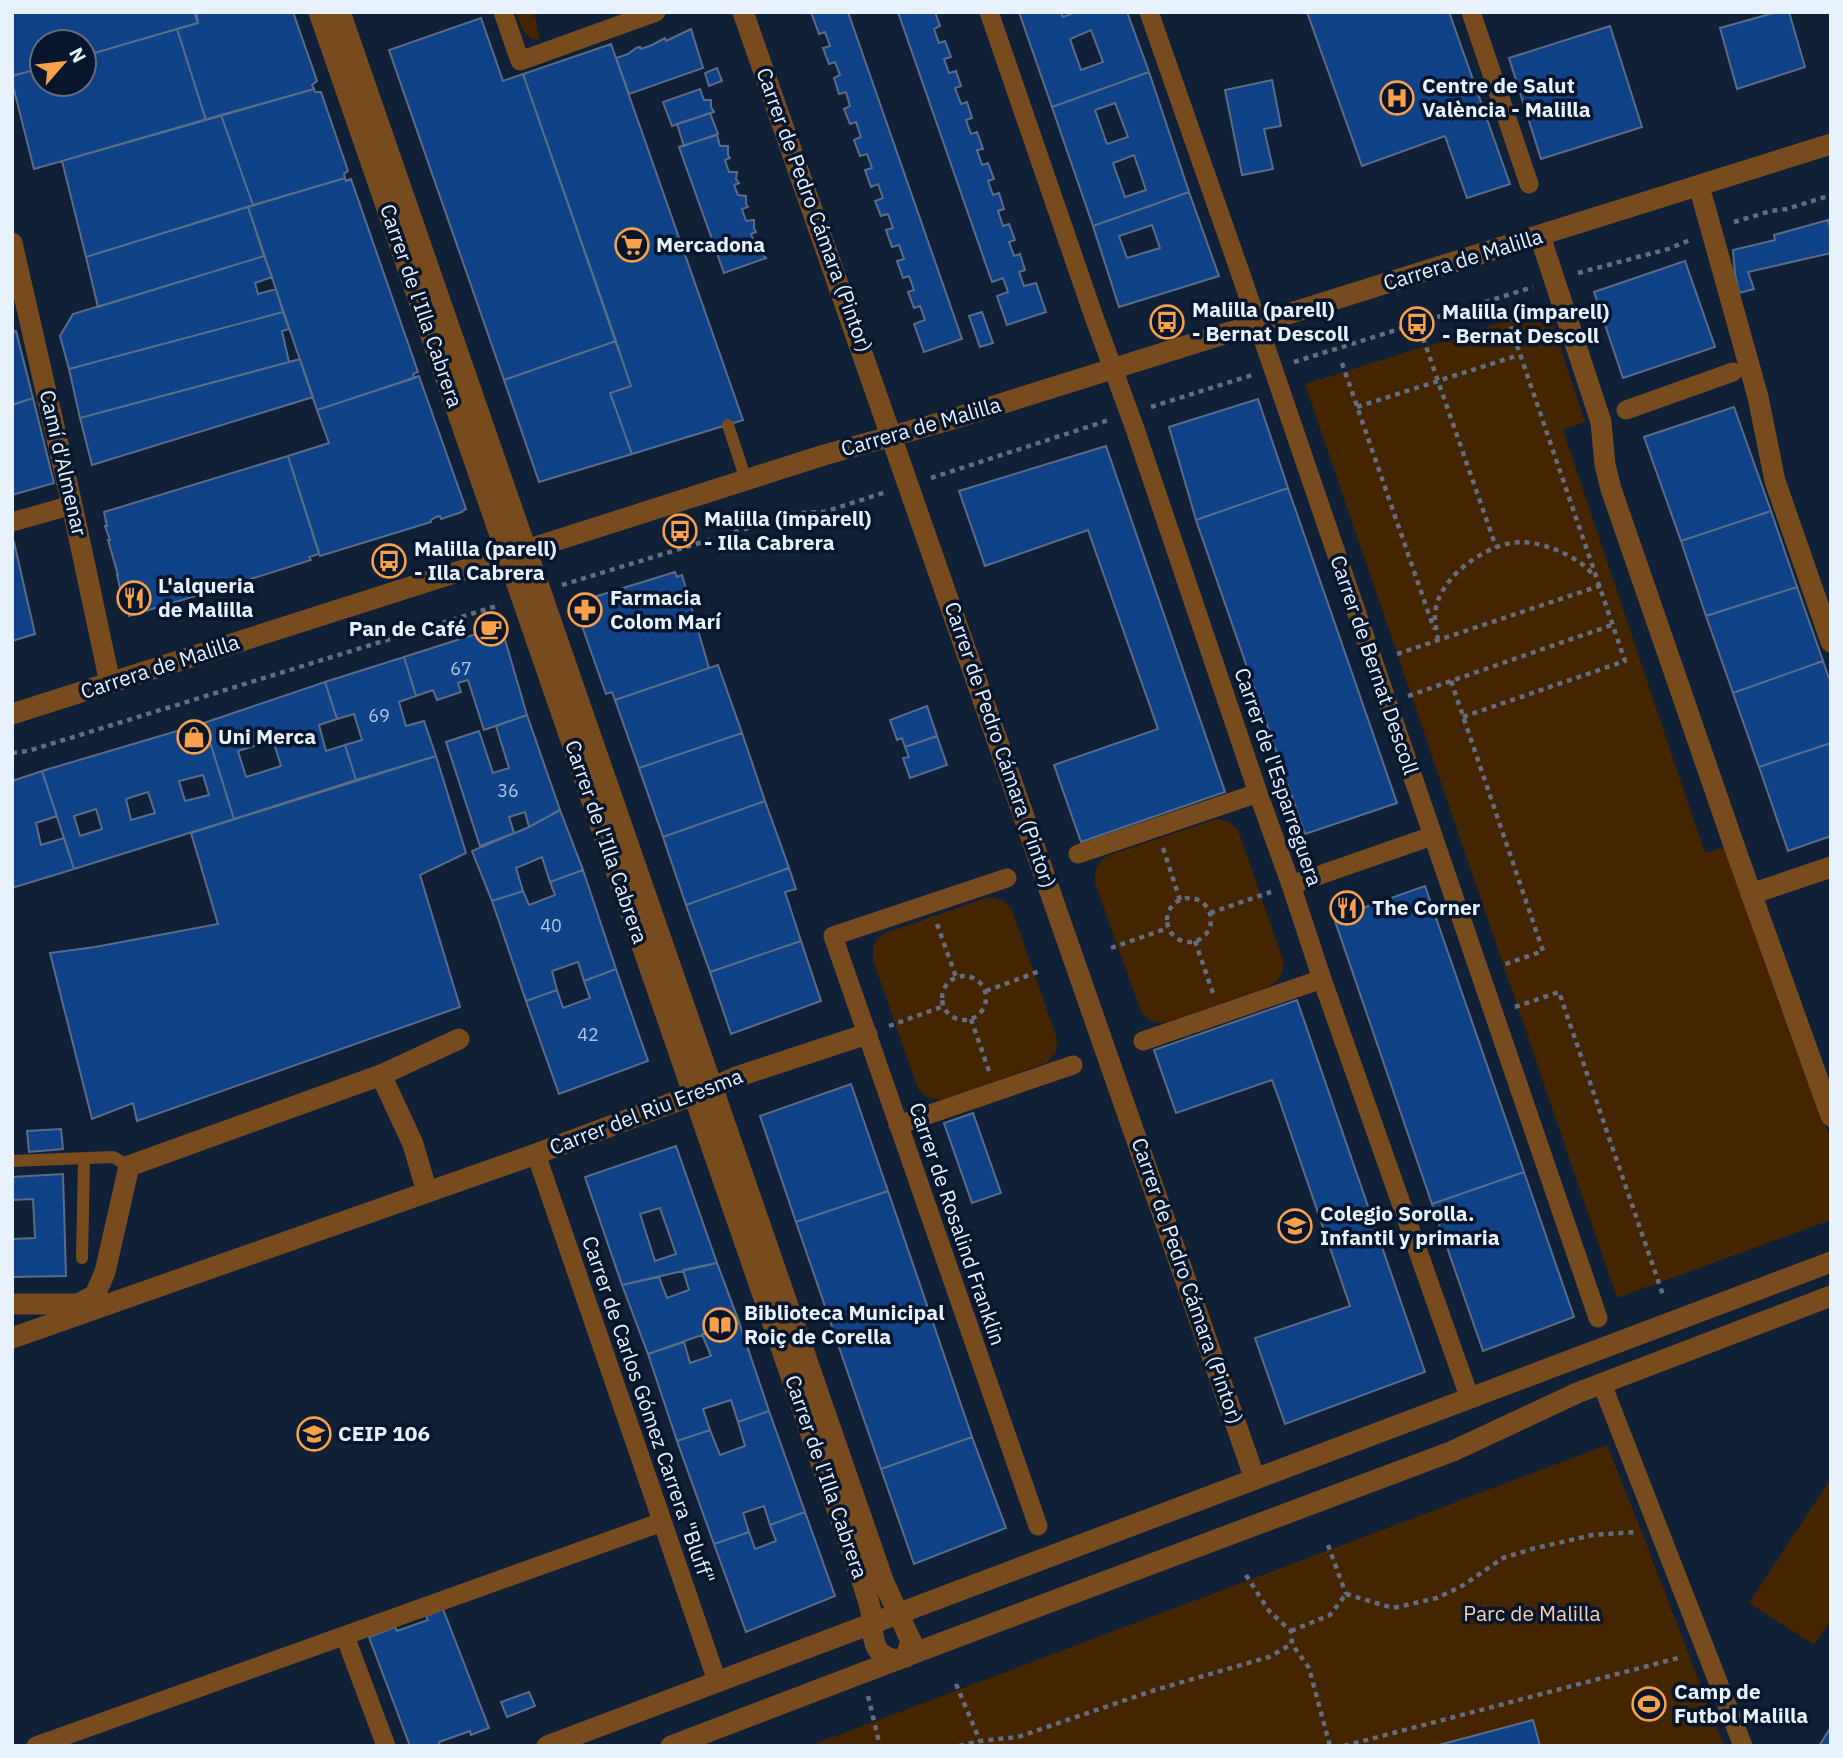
<svg xmlns="http://www.w3.org/2000/svg" width="1843" height="1758" font-family="'IBM Plex Sans',sans-serif">
<style>
.green{fill:#452400}
.building{fill:#0f4287;stroke:#5a6d88;stroke-width:2;fill-rule:evenodd}
.lines{fill:none;stroke-linecap:round;stroke-linejoin:round}
.path{stroke:#616e81;stroke-width:4.5;stroke-dasharray:5 5;stroke-linecap:butt}
.service{stroke:#784b1f;stroke-width:12}
.pedestrian{stroke:#784b1f;stroke-width:19}
.minor{stroke:#784b1f;stroke-width:21}
.tertiary{stroke:#784b1f;stroke-width:21}
.labels{text-anchor:middle;stroke-width:7;stroke-linejoin:round;paint-order:stroke}
.number-label{font-size:18px;fill:#b2c5e0}
.poi-label{font-size:21px;font-weight:bold;fill:#e8f1fe;stroke:#07162c;text-anchor:start}
.street-label{font-size:21px;fill:#e8f1fe;stroke:#07162c}
.park-label{font-size:21px;fill:#f6cfad;stroke:#07162c}
</style>
<rect width="100%" height="100%" fill="#102036"/>
<path class="green" d="M516,12H534L540,40C524,40 521,25 516,12Z
M1537,311H1542L1551,320L1585,422L1563,430L1705,853L1725,847L1776,995L1831,1141V1220L1617,1298L1305,384Z
M1220,819L1227,821L1238,829L1283,960C1284,973 1280,981 1268,987L1168,1022C1155,1024 1146,1021 1140,1009L1095,883C1094,871 1097,863 1107,856L1213,820Z
M986,898C998,897 1005,900 1012,910L1057,1039L1056,1052L1046,1063L943,1100L928,1098L918,1089L873,960C872,948 874,939 886,933Z
M1607,1445L1646,1543L1724,1746H809Z
M1831,1478V1620L1814,1645L1749,1603Z"/>
<path class="building" d="M12,12H194L198,23L84,56V42H42V68L12,76Z
M293,12L317,81L312,85L314,89L206,120L177,29L198,23L196,12Z
M811,12H848L962,339L924,352L914,324L925,320L920,306L914,308L908,292L914,290L909,276L903,278L897,261L904,259L899,245L892,247L886,230L893,228L888,214L881,216L875,201L883,198L878,184L871,187L865,170L872,168L867,154L860,156L854,140L861,137L856,122L850,124L844,109L850,106L846,92L839,94L834,78L840,75L835,62L829,64L823,48L830,46L825,32L819,34Z
M898,12H935L940,26L934,29L939,43L945,41L951,57L944,59L949,73L956,71L961,86L955,88L961,104L967,102L972,118L966,120L971,134L977,132L983,149L977,150L982,165L988,163L994,179L988,181L993,195L999,193L1004,209L998,211L1003,226L1009,224L1015,240L1009,242L1014,256L1020,254L1025,270L1019,272L1024,286L1036,283L1046,312L1007,325L997,296L1008,292L1003,278L992,282Z
M1019,12H1061L1063,17L1076,12H1127L1149,72L1052,107ZM1091,30L1103,62L1081,70L1070,39Z
M1307,12H1449L1510,184L1467,198L1445,136L1362,166Z
M1777,12H1789L1805,67L1737,89L1720,28Z
M481,18L503,81L523,74L616,341L504,380L389,50Z
M1610,26L1642,127L1541,159L1509,58Z
M177,29L206,120L34,169L12,82V76L42,68V84H84V56Z
M691,29L703,68L629,94L616,58L628,54L636,48L640,47L641,49L652,45L665,38L666,41Z
M611,44L743,420L632,454L610,393L631,386L523,74Z
M717,68L722,81L709,86L705,73Z
M1149,72L1189,192L1093,226L1052,107ZM1115,103L1128,137L1107,144L1095,110ZM1134,155L1146,190L1125,197L1113,163Z
M1272,80L1281,126L1264,129L1273,169L1242,175L1225,90Z
M314,89L315,92H321L348,171L344,174L345,178L253,205L221,115Z
M700,89L704,100H711V107L714,112L672,126L663,102Z
M710,113L718,134L684,146L677,124Z
M221,115L253,205L86,257L62,161Z
M717,135L720,146H728V155L730,158L725,160L729,172H737L736,179L739,183L734,185L738,195L746,196V204L748,207L742,209L746,221L754,220V228L756,232L751,234L755,245H762L763,255L766,258L724,273L679,147Z
M345,178L346,181L351,179L418,372L413,374L415,378L317,410L248,207Z
M1189,192L1219,276L1119,307L1093,226ZM1152,225L1160,248L1127,258L1119,236Z
M248,207L264,256L98,307L86,257Z
M1828,220L1831,233V253L1748,272L1754,289L1739,293L1735,274L1733,250L1775,240L1774,235Z
M264,256L272,277L255,283L258,294L276,289L283,312L69,369L60,336L73,314Z
M1685,261L1715,347L1623,378L1594,292Z
M283,312L289,329L282,331L289,362L80,418L69,369Z
M982,312L993,343L980,347L969,316Z
M16,331L33,398L12,405V332Z
M616,341L631,386L610,393L632,454L539,482L504,380Z
M300,359L313,397L92,465L80,418Z
M419,376L466,509L462,511V512L441,519L440,516L436,517L431,520V522L320,556L288,456L329,443L317,410Z
M33,398L54,483L12,495V405Z
M1258,399L1288,488L1196,520L1169,427Z
M1734,407L1771,511L1681,541L1644,437Z
M1106,446L1225,792L1081,842L1054,765L1158,729L1088,530L985,566L959,491Z
M288,456L319,554L309,557L311,560L222,588L129,616V613H126L117,575H118L108,540H110L105,526H107L104,512Z
M1288,488L1397,803L1305,834L1196,520Z
M1771,511L1797,587L1706,616L1681,541Z
M14,542L35,634L12,641V543Z
M675,572L677,577L682,575L709,668L615,700L612,692L606,694L576,609L582,607L581,601Z
M1797,587L1823,661L1733,693L1706,616Z
M501,626L527,715L484,730L468,680L458,683L461,692L437,700L433,690L416,696L404,657Z
M404,657L416,696L399,702L406,726L424,721L436,756L356,780L345,745L362,740L354,714L337,719L325,682Z
M1823,661L1831,684V743L1759,767L1733,693Z
M718,665L742,733L639,768L615,700Z
M325,682L337,719L319,725L326,751L345,745L356,780L234,819L204,723ZM273,740L281,766L246,777L238,751Z
M927,706L937,736L905,747L902,738L897,740L890,720Z
M527,715L560,810L529,827L525,812L509,817L514,833L480,846L446,742L479,731L493,773L509,768L496,726Z
M204,723L234,819L74,869L42,771ZM203,775L209,795L185,801L179,781ZM148,792L155,813L131,820L126,799ZM96,809L102,829L80,836L74,816Z
M742,733L765,801L663,837L639,768Z
M937,736L947,765L910,778L903,758L909,757L905,747Z
M1831,743V836L1788,851L1759,767Z
M436,756L466,853L420,875L460,1007L137,1121L133,1103L92,1119L50,953L95,947L218,924L191,833Z
M42,771L57,816L36,823L41,845L64,838L74,869L12,888V781Z
M765,801L789,868L686,905L663,837Z
M560,810L583,870L550,882L542,857L516,868L523,891L492,901L472,851L529,827Z
M789,868L796,889L785,892L801,941L710,972L686,905Z
M583,870L616,969L584,981L578,962L552,971L557,990L526,1001L492,901L523,891L529,905L555,895L550,882Z
M1425,886L1524,1172L1432,1204L1334,918Z
M801,941L821,1001L731,1034L710,972Z
M616,969L648,1061L559,1094L526,1001L557,990L563,1008L590,998L584,981Z
M1297,1000L1425,1372L1285,1424L1255,1338L1350,1306L1280,1102L1272,1080L1176,1113L1154,1050Z
M851,1084L888,1191L796,1222L760,1116Z
M973,1113L1001,1193L972,1203L944,1123Z
M61,1129L63,1149L29,1152L27,1131Z
M676,1146L717,1263L622,1285L585,1177ZM660,1208L676,1254L655,1261L640,1214Z
M1524,1172L1574,1317L1483,1351L1432,1204Z
M63,1174L66,1276L12,1277V1239L35,1238L33,1199L12,1200V1177Z
M888,1191L972,1437L881,1469L796,1222Z
M717,1263L739,1322L648,1354L622,1285L659,1277L667,1298L689,1290L683,1270Z
M739,1322L769,1411L738,1422L731,1400L703,1409L710,1430L677,1441L648,1354L684,1342L690,1363L711,1356L702,1334Z
M769,1411L805,1512L770,1525L764,1506L743,1513L749,1532L714,1544L677,1441L710,1430L720,1455L745,1446L738,1422Z
M972,1437L1006,1528L914,1564L881,1469Z
M805,1512L835,1596L746,1632L714,1544L749,1532L755,1549L776,1541L770,1525Z
M443,1609L489,1728L471,1735L470,1731L439,1742L440,1746H410L369,1637L395,1627L397,1631L428,1620L426,1616Z
M529,1692L535,1706L507,1717L501,1702Z
M1533,1720L1540,1746H1435Z
M1831,1727V1746H1819Z"/>
<g class="lines">
<path class="path" d="M1734,222L1771,211L1787,209L1831,195
M1578,273L1668,249L1690,240
M1423,338L1496,547
M1294,362L1533,287
M1342,363L1434,629
M1151,407L1252,375
M1357,407L1519,355
M931,478L1109,420
M562,585L797,513L824,512L886,492
M1438,640C1437,633 1435,625 1435,618C1434,582 1479,549 1511,543C1528,540 1544,545 1559,551C1572,557 1587,565 1594,577
M1397,654L1599,586L1598,585
M1451,681L1543,951L1503,965
M1408,696L1612,625
M1463,717L1625,661L1506,313
M12,753L28,751L500,605
M1163,848L1180,900
M1167 920a22 22 0 1 1 44 0a22 22 0 1 1-44 0Z
M1210,913L1271,892
M937,924L956,977
M1195,941L1213,993
M1111,948L1168,928
M942 998a22 22 0 1 1 44 0a22 22 0 1 1-44 0Z
M986,991L1040,971
M1515,1007L1559,992L1663,1295
M971,1019L989,1071
M889,1026L944,1006
M1328,1545L1346,1594
M1246,1575L1269,1611L1291,1631L1292,1644L1309,1668L1330,1746
M1346,1594L1393,1608L1437,1598L1462,1586L1503,1558L1532,1549L1592,1535L1636,1532
M1291,1631L1330,1615L1346,1594
M956,1684L980,1741
M868,1696L880,1746
M959,1746L980,1741L1018,1737L1155,1690L1269,1657L1292,1644
M1344,1746L1682,1657"/>
<path class="service" d="M728,425L746,480
M12,1161L113,1157L129,1166
M82,1258L84,1159"/>
<path class="pedestrian" d="M503,12L520,61L656,12
M989,12L1094,317L1134,426L1258,793L1291,885L1322,979L1470,1399
M1149,12L1240,272L1598,1318
M1471,12L1529,184
M1626,410L1733,372
M12,522L72,505
M1078,854L1258,793
M1007,878L833,936L1038,1526
M1291,885L1432,836
M1143,1041L1322,979
M898,1125L1073,1065
M536,1154L717,1681
M1602,1384L1743,1746
M345,1636L386,1746
M36,1746L662,1522"/>
<path class="minor" d="M319,12L865,1590C867,1597 870,1605 871,1612C874,1635 869,1656 898,1660
M340,12L884,1583L911,1641L906,1657
M743,12C917,500 1085,990 1255,1479
M1699,186L1758,397L1775,481L1831,642
M1540,236L1601,422L1605,465L1611,489L1737,854L1831,1116
M12,243L72,505L110,683
M1751,894L1831,867
M381,1075L459,1039
M12,1304H78L95,1295L105,1272L129,1166L381,1075L413,1144L427,1192
M12,1338L536,1154L712,1088L736,1077L867,1034
M547,1746L1831,1262
M671,1746L941,1643L1453,1451L1577,1393L1831,1296"/>
<path class="tertiary" d="M12,714L824,455L946,421L1831,144"/>
</g>
<defs>
<symbol id="hospital-ring" viewBox="-11 -11 22 22"><circle r="9.5" fill="#07162c" stroke="#f8a14a" stroke-width="1.5"/><path d="M-5-5h3v3.5h4V-5h3V5h-3V1.5h-4V5h-3Z" fill="#f8a14a"/></symbol>
<symbol id="supermarket-ring" viewBox="-11 -11 22 22"><circle r="9.5" fill="#07162c" stroke="#f8a14a" stroke-width="1.5"/><path d="M-6-5.5h2.5l.6 2H6L4.5 2H-2.5L-4.4-4H-6ZM-1.5 3.2a1.3 1.3 0 1 0 .1 0ZM3 3.2a1.3 1.3 0 1 0 .1 0Z" fill="#f8a14a"/></symbol>
<symbol id="bus-ring" viewBox="-11 -11 22 22"><circle r="9.5" fill="#07162c" stroke="#f8a14a" stroke-width="1.5"/><path d="M-5-6H5V4H4V6H2V4H-2V6H-4V4H-5ZM-3.5-4V0h7V-4ZM-3.5 1.2v1.5H-2V1.2ZM2 1.2v1.5H3.5V1.2Z" fill="#f8a14a"/></symbol>
<symbol id="restaurant-ring" viewBox="-11 -11 22 22"><circle r="9.5" fill="#07162c" stroke="#f8a14a" stroke-width="1.5"/><path d="M-5-6h1v4h1v-4h1v4h1v-4h1v5L-1.5 .5V6h-2V.5L-5-1ZM5-6V6H3V1.5H1.5Q1.5-4 5-6Z" fill="#f8a14a"/></symbol>
<symbol id="pharmacy-ring" viewBox="-11 -11 22 22"><circle r="9.5" fill="#07162c" stroke="#f8a14a" stroke-width="1.5"/><path d="M-2-6h4v4h4v4h-4v4h-4v-4h-4v-4h4Z" fill="#f8a14a"/></symbol>
<symbol id="cafe-ring" viewBox="-11 -11 22 22"><circle r="9.5" fill="#07162c" stroke="#f8a14a" stroke-width="1.5"/><path d="M-5.5-4.5H6V0H3Q3 3.5 0 3.5H-2.5Q-5.5 3.5-5.5 0ZM3-3.2v2h1.7v-2ZM-6 4.5H4V6H-6Z" fill="#f8a14a"/></symbol>
<symbol id="shop-ring" viewBox="-11 -11 22 22"><circle r="9.5" fill="#07162c" stroke="#f8a14a" stroke-width="1.5"/><path d="M-5-2.5h2.3a2.7 3.5 0 0 1 5.4 0H5L5.5 6h-11ZM-1.5-2.5h3a1.5 2.3 0 0 0-3 0Z" fill="#f8a14a"/></symbol>
<symbol id="school-ring" viewBox="-11 -11 22 22"><circle r="9.5" fill="#07162c" stroke="#f8a14a" stroke-width="1.5"/><path d="M0-5L7-2L0 1L-7-2ZM-4 1L0 2.5L4 1V4Q0 6-4 4Z" fill="#f8a14a"/></symbol>
<symbol id="library-ring" viewBox="-11 -11 22 22"><circle r="9.5" fill="#07162c" stroke="#f8a14a" stroke-width="1.5"/><path d="M-6-4Q-3-5.5-.7-3.5V5Q-3 3-6 4ZM6-4Q3-5.5 .7-3.5V5Q3 3 6 4Z" fill="#f8a14a"/></symbol>
<symbol id="stadium-ring" viewBox="-11 -11 22 22"><circle r="9.5" fill="#07162c" stroke="#f8a14a" stroke-width="1.5"/><path d="M0-5a6.5 5 0 1 0 0 10a6.5 5 0 1 0 0-10ZM-3.5-1.8h7v3.6h-7Z" fill="#f8a14a"/></symbol>
</defs>
<g fill-rule="evenodd">
<use href="#hospital-ring" x="1378" y="79" width="38" height="38"/>
<use href="#supermarket-ring" x="613" y="226" width="38" height="38"/>
<use href="#bus-ring" x="1148" y="303" width="38" height="38"/>
<use href="#bus-ring" x="1398" y="305" width="38" height="38"/>
<use href="#bus-ring" x="661" y="512" width="38" height="38"/>
<use href="#bus-ring" x="370" y="542" width="38" height="38"/>
<use href="#restaurant-ring" x="115" y="579" width="38" height="38"/>
<use href="#pharmacy-ring" x="566" y="591" width="38" height="38"/>
<use href="#cafe-ring" x="472" y="610" width="38" height="38"/>
<use href="#shop-ring" x="175" y="718" width="38" height="38"/>
<use href="#restaurant-ring" x="1328" y="889" width="38" height="38"/>
<use href="#school-ring" x="1276" y="1207" width="38" height="38"/>
<use href="#library-ring" x="701" y="1306" width="38" height="38"/>
<use href="#school-ring" x="295" y="1415" width="38" height="38"/>
<use href="#stadium-ring" x="1630" y="1685" width="38" height="38"/>
</g>
<g class="labels">
<g class="number-label">
<text x="461" y="675">67</text>
<text x="379" y="722">69</text>
<text x="508" y="797">36</text>
<text x="551" y="932">40</text>
<text x="588" y="1041">42</text>
</g>
<g class="poi-label">
<text x="1422" y="93">Centre de Salut<tspan x="1422" dy="24">València - Malilla</tspan></text>
<text x="656" y="252">Mercadona</text>
<text x="1192" y="317">Malilla (parell)<tspan x="1192" dy="24">- Bernat Descoll</tspan></text>
<text x="1442" y="319">Malilla (imparell)<tspan x="1442" dy="24">- Bernat Descoll</tspan></text>
<text x="704" y="526">Malilla (imparell)<tspan x="704" dy="24">- Illa Cabrera</tspan></text>
<text x="414" y="556">Malilla (parell)<tspan x="414" dy="24">- Illa Cabrera</tspan></text>
<text x="158" y="593">L'alqueria<tspan x="158" dy="24">de Malilla</tspan></text>
<text x="610" y="605">Farmacia<tspan x="610" dy="24">Colom Marí</tspan></text>
<text x="466" y="636" text-anchor="end">Pan de Café</text>
<text x="218" y="744">Uni Merca</text>
<text x="1372" y="915">The Corner</text>
<text x="1320" y="1221">Colegio Sorolla.<tspan x="1320" dy="24">Infantil y primaria</tspan></text>
<text x="744" y="1320">Biblioteca Municipal<tspan x="744" dy="24">Roiç de Corella</tspan></text>
<text x="338" y="1441">CEIP 106</text>
<text x="1674" y="1699">Camp de<tspan x="1674" dy="24">Futbol Malilla</tspan></text>
</g>
<g class="street-label">
<text transform="translate(814 210) rotate(70)" y="7">Carrer de Pedro Cámara (Pintor)</text>
<text transform="translate(1463 260) rotate(-17)" y="7">Carrera de Malilla</text>
<text transform="translate(421 306) rotate(71)" y="7">Carrer de l'Illa Cabrera</text>
<text transform="translate(921 427) rotate(-16)" y="7">Carrera de Malilla</text>
<text transform="translate(63 463) rotate(77)" y="7">Camí d'Almenar</text>
<text transform="translate(1374 665) rotate(71)" y="7">Carrer de Bernat Descoll</text>
<text transform="translate(160 667) rotate(-18)" y="7">Carrera de Malilla</text>
<text transform="translate(1000 745) rotate(71)" y="7">Carrer de Pedro Cámara (Pintor)</text>
<text transform="translate(1278 777) rotate(71)" y="7">Carrer de l'Esparreguera</text>
<text transform="translate(606 842) rotate(71)" y="7">Carrer de l'Illa Cabrera</text>
<text transform="translate(646 1112) rotate(-21)" y="7">Carrer del Riu Eresma</text>
<text transform="translate(957 1224) rotate(71)" y="7">Carrer de Rosalind Franklin</text>
<text transform="translate(1187 1281) rotate(71)" y="7">Carrer de Pedro Cámara (Pintor)</text>
<text transform="translate(648 1410) rotate(71)" y="7">Carrer de Carlos Gómez Carrera "Bluff"</text>
<text transform="translate(826 1477) rotate(71)" y="7">Carrer de l'Illa Cabrera</text>
</g>
<g class="park-label">
<text x="1532" y="1621">Parc de Malilla</text>
</g>
</g>
<rect width="1843" height="1758" fill="none" stroke="#e8f1fe" stroke-width="28"/>
<g transform="translate(63 63) rotate(62)"><circle r="33" fill="#07162c" stroke="#616e80" stroke-width="2"/>
<path d="M0-5L12 26L0 18L-12 26Z" fill="#f8a14a"/>
<text y="-10" font-size="19" font-weight="bold" text-anchor="middle" fill="#e8f1fe">N</text>
</g>
</svg>
